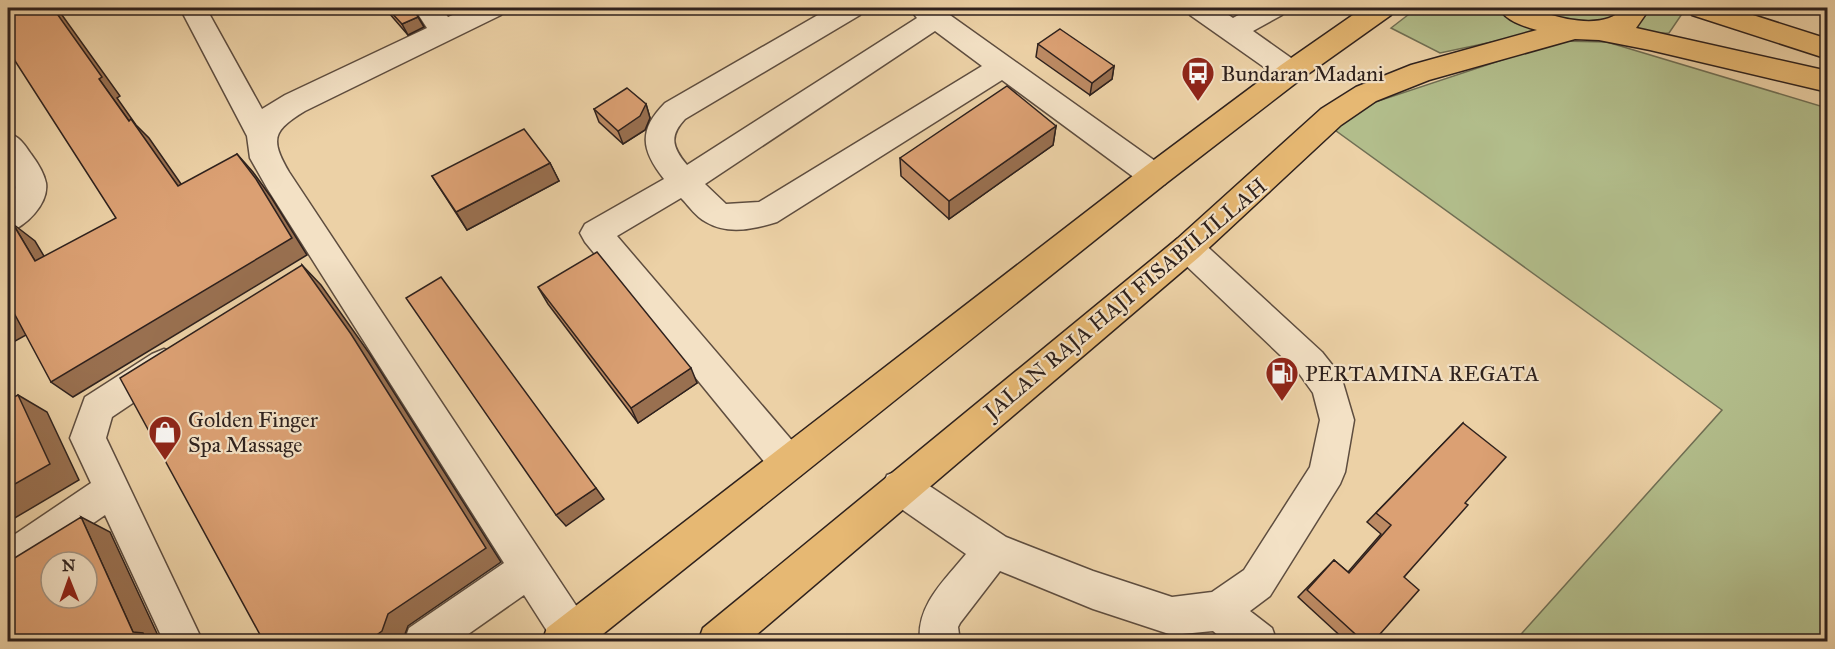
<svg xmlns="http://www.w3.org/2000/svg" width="1835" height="649" font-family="'IM FELL Great Primer',serif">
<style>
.green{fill:#b2bd8b;stroke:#706f54;stroke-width:1.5}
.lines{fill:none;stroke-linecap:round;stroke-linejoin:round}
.minor-casing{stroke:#5e4d3f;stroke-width:3}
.major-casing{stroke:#2e211d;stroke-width:3}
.minor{fill:#f3e1c5;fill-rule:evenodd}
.major{fill:#e6b873;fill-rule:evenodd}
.wall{fill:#bc8a63;stroke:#2e211d;stroke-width:1.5}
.shaded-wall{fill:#997050;stroke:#2e211d;stroke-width:1.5}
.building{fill:#dba073;stroke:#2e211d;stroke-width:1.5;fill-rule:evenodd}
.labels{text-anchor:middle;stroke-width:4.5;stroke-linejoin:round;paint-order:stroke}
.poi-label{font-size:22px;fill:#2e211d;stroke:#f3e1c5;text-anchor:start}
.street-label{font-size:22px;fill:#2e211d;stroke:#f3e1c5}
</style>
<rect width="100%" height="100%" fill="#ecd1a6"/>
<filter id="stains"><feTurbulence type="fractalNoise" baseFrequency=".00333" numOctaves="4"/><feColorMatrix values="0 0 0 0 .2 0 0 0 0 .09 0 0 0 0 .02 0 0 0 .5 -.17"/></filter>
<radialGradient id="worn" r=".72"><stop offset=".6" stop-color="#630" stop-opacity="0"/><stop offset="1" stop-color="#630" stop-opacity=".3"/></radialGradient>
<path class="green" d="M1417,8H1686L1669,33L1530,34L1440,53L1391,28Z
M1559,41L1607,42L1827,108V641H1515L1722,410L1321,120Z"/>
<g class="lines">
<defs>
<path id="minor" d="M180,8H206L262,109L285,95L427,28L414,8H441L448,17L469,8H504L501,15L305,111C274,130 269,138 289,172L585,619L590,633L587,642H554L524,595L457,642H404L409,628L504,563L267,188L250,158L247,136Z
M830,8H863L860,15L685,119C669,136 672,147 687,165L917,18L909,8H940L1165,168L1169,176L1165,184L1154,188L1143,184L1002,80L777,222C754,229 728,235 706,222C696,217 689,206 681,198L617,236L801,451L806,463L801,475L788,480L775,475L585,242L580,233L585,224L664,179C641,150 638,130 665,103ZM935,31L982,66L759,202L726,204L705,184Z
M1187,8H1218L1233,18L1251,8H1285L1282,15L1253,31L1301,65L1305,72L1301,79L1291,82L1281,79L1190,15Z
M8,133C20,137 24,144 31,154C37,162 44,173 46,183C49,204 25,227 8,232V201C22,185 12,183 8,167C5,158 7,142 8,133Z
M1188,235L1199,239L1322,352L1341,376L1354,420L1345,472L1340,484L1270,596L1250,611L1272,628L1277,642H1226L1213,631L1172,635L1093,609L1000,571L960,623L958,627L960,642H920C916,605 945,580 966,554L887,499L882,487L887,475L900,470L913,475L1006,537L1093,571L1172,597L1212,592L1244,570L1310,467L1320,420L1313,393L1298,372L1177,257L1172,248L1177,239Z
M164,349L176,354L181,364L176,374L112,417L106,438L203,642H164L105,515L21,573L8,578V539L91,483L70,438L85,397L152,354Z"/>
<path id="major" d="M1363,8H1394L1391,15L1301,79L1165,184L593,642H542L547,628L1143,168L1281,65Z
M1499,8C1508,7 1521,6 1531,8C1537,8 1543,12 1548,14C1570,21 1608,28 1623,8H1650L1636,28L1828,71V92L1650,50L1599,40L1575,39L1429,80L1376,101L1341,125L1199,257L748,642H698L703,628L1177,239L1321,109L1356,87L1411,65L1537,30C1523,26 1506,21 1499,8Z
M1689,8H1731L1828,39V59L1692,15Z"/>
</defs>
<use href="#minor" class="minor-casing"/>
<use href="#major" class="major-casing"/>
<use href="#minor" class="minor"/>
<use href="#major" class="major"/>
</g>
<path class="wall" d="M386,8H413L424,27L408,35L389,13Z
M1038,44L1114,66L1112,79L1090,95L1036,57Z
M646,104L650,118L645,130L623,144L599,122L594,109Z
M1056,126L1053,145L949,219L901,176L900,158Z
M550,163L559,181L467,230L432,176Z
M538,287L697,383L638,423L548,304Z
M1463,423L1465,503L1404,577L1373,642H1347L1298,597L1334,560L1348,572L1381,534L1367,522Z"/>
<path class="shaded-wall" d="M53,8H57L120,96L117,98L136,125L149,138L195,204L178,186L129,121L99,79Z
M445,8H464L449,14Z
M418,17L424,27L408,35L402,24Z
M1114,66L1112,79L1090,95L1092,83Z
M646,104L650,118L645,130L623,144L618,131Z
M1056,126L1053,145L949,219V201Z
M237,154L253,172L271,197L307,255L73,397L51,382Z
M550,163L559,181L467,230L456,212Z
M8,171L13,187L11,192L8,194Z
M13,224L35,241L57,278L35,261Z
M302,265L321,285L369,353L501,562L408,626L402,642H367Z
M14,313L37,329L8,345V317Z
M691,368L697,383L638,423L631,408Z
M18,395L47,412L79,480L8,522V488Z
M596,488L604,499L566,526L556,515Z
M81,517L110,532L160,640L165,642H147L133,632Z"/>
<path class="building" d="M8,8H53L102,77L99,79L129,121L131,119L178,186L237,154L256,179L292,238L51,382L14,313L8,317V226L13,224L35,261L116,218L8,50Z
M387,8H413L418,17L402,24Z
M1060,29L1114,66L1092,83L1038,44Z
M1007,86L1056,126L949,201L900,158Z
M627,88L646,104L640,116L618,131L594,109Z
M524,129L550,163L456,212L432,176Z
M597,252L691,368L631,408L538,287Z
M302,265L351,334L486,548L388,614L382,631L367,642H264L120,378Z
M441,277L596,488L556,515L406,298Z
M18,395L50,464L8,488V400Z
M1463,423L1506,457L1465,503L1468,505L1404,577L1419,590L1373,642H1364L1307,590L1334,560L1349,573L1391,525L1376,513Z
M81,517L133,632L143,633L147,642H8V562ZM51,562H87V598H51Z"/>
<defs>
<symbol id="bus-pin" viewBox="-11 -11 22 30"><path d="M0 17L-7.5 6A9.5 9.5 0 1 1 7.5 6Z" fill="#8f2418" stroke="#f3e1c5"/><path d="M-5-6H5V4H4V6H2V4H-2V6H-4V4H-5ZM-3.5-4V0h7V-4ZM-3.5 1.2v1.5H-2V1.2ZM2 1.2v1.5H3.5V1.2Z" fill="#fff"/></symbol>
<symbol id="fuel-pin" viewBox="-11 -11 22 30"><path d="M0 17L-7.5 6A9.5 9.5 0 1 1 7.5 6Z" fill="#8f2418" stroke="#f3e1c5"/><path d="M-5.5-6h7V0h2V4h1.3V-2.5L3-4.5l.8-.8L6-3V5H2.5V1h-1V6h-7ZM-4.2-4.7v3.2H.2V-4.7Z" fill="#fff"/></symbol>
<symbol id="shop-pin" viewBox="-11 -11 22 30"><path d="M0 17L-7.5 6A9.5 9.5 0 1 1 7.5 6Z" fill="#8f2418" stroke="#f3e1c5"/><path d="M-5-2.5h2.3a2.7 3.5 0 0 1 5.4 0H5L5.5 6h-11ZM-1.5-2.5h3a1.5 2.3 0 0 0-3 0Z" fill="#fff"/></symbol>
</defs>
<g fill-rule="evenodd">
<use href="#bus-pin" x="1179" y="54" width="38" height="52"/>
<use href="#fuel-pin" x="1263" y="354" width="38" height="52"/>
<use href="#shop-pin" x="146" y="413" width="38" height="52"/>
</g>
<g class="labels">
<g class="poi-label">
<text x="1221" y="81">Bundaran Madani</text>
<text x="1305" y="381">PERTAMINA REGATA</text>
<text x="188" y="427">Golden Finger<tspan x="188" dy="25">Spa Massage</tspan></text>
</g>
<g class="street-label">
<text transform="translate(1125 298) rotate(-40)" y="8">JALAN RAJA HAJI FISABILILLAH</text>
</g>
</g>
<rect width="1835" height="649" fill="none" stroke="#ecd1a6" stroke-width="30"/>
<rect x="9" y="9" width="1817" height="631" fill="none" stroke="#2e211d" stroke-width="3"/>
<rect x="15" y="15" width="1805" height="619" fill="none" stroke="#2e211d" stroke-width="1.5"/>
<g transform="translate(69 580) rotate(359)"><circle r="28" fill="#f3e1c5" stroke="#a49482" stroke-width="1.5"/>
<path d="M0-4.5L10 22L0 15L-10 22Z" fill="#8f2418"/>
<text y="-9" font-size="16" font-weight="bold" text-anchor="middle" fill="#2e211d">N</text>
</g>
<rect width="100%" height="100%" filter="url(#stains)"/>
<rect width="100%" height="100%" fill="url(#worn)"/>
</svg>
